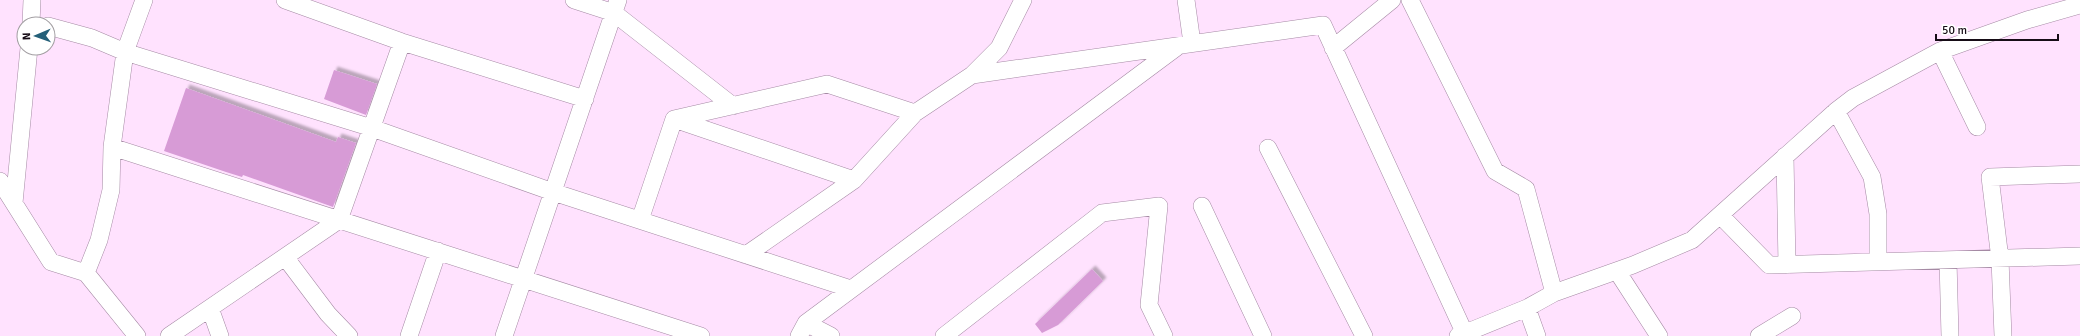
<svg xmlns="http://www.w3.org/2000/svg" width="2080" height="336" font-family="Signika,sans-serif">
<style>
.building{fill:#d79bd6;filter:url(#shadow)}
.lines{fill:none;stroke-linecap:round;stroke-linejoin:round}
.minor-casing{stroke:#a58aa4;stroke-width:18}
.minor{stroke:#fff;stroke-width:17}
</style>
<defs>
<filter id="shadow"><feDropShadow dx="3.5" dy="-3.5" stdDeviation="1" flood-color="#0004"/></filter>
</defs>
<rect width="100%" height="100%" fill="#ffe2fe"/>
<path class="building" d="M334,70L377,84L366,115L324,99Z
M186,88L336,142L338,137L356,143L333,207L243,175L242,177L226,172L164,151Z
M1092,269L1103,281L1058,325L1042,333L1035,324Z"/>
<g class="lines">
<defs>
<path id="minor" d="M285,0L402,42L585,99
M574,0L614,13L733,106
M1186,0L1192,43
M1410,0L1495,171L1526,189L1554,293
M31,24L32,0
M48,26L92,38L125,52L372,128L553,192L851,289
M1333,48L1392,0
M1940,51L1977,127
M972,75L1323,25L1465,334
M1836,111L1872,177L1878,214V262
M674,119L827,84L915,113
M674,119L854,180
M112,147L701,336
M1268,148L1364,336
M1785,156L1787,265
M0,181L51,262L86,273L137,336
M14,203L29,48
M1202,206L1263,336
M1720,215L1769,265L2080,256
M640,220L674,119
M746,255L854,180L915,113L972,75L999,48L1023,0
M285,257L328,314L349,336
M1948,260L1950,336
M1617,271L1659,336
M86,273L99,240L111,190L112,147L125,52L144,0
M210,308L220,336
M1527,308L1537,336
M806,323L831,336
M169,336L339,220L402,42
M409,336L438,251
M504,336L618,0
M799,336L806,323L1177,47
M944,336L1102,213L1159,206L1149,305L1164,336
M1458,336L1527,308L1554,293L1633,265L1692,240L1836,111L1853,98L1940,51L2027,20L2080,5
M1759,336L1792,316
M2003,336L2000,259L1990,177L2080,174"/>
</defs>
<use href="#minor" class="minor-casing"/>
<use href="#minor" class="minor"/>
</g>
<g transform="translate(36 36) rotate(268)"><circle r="19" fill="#ffffff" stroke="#a29ea2"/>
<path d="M0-3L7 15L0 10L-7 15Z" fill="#256079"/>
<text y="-6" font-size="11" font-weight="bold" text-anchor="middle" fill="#160c16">N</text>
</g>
<path d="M1936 34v6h122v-6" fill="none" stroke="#160c16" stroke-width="2"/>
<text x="1942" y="34" font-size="12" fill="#160c16" stroke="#ffffff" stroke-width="3" paint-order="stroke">50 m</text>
</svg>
